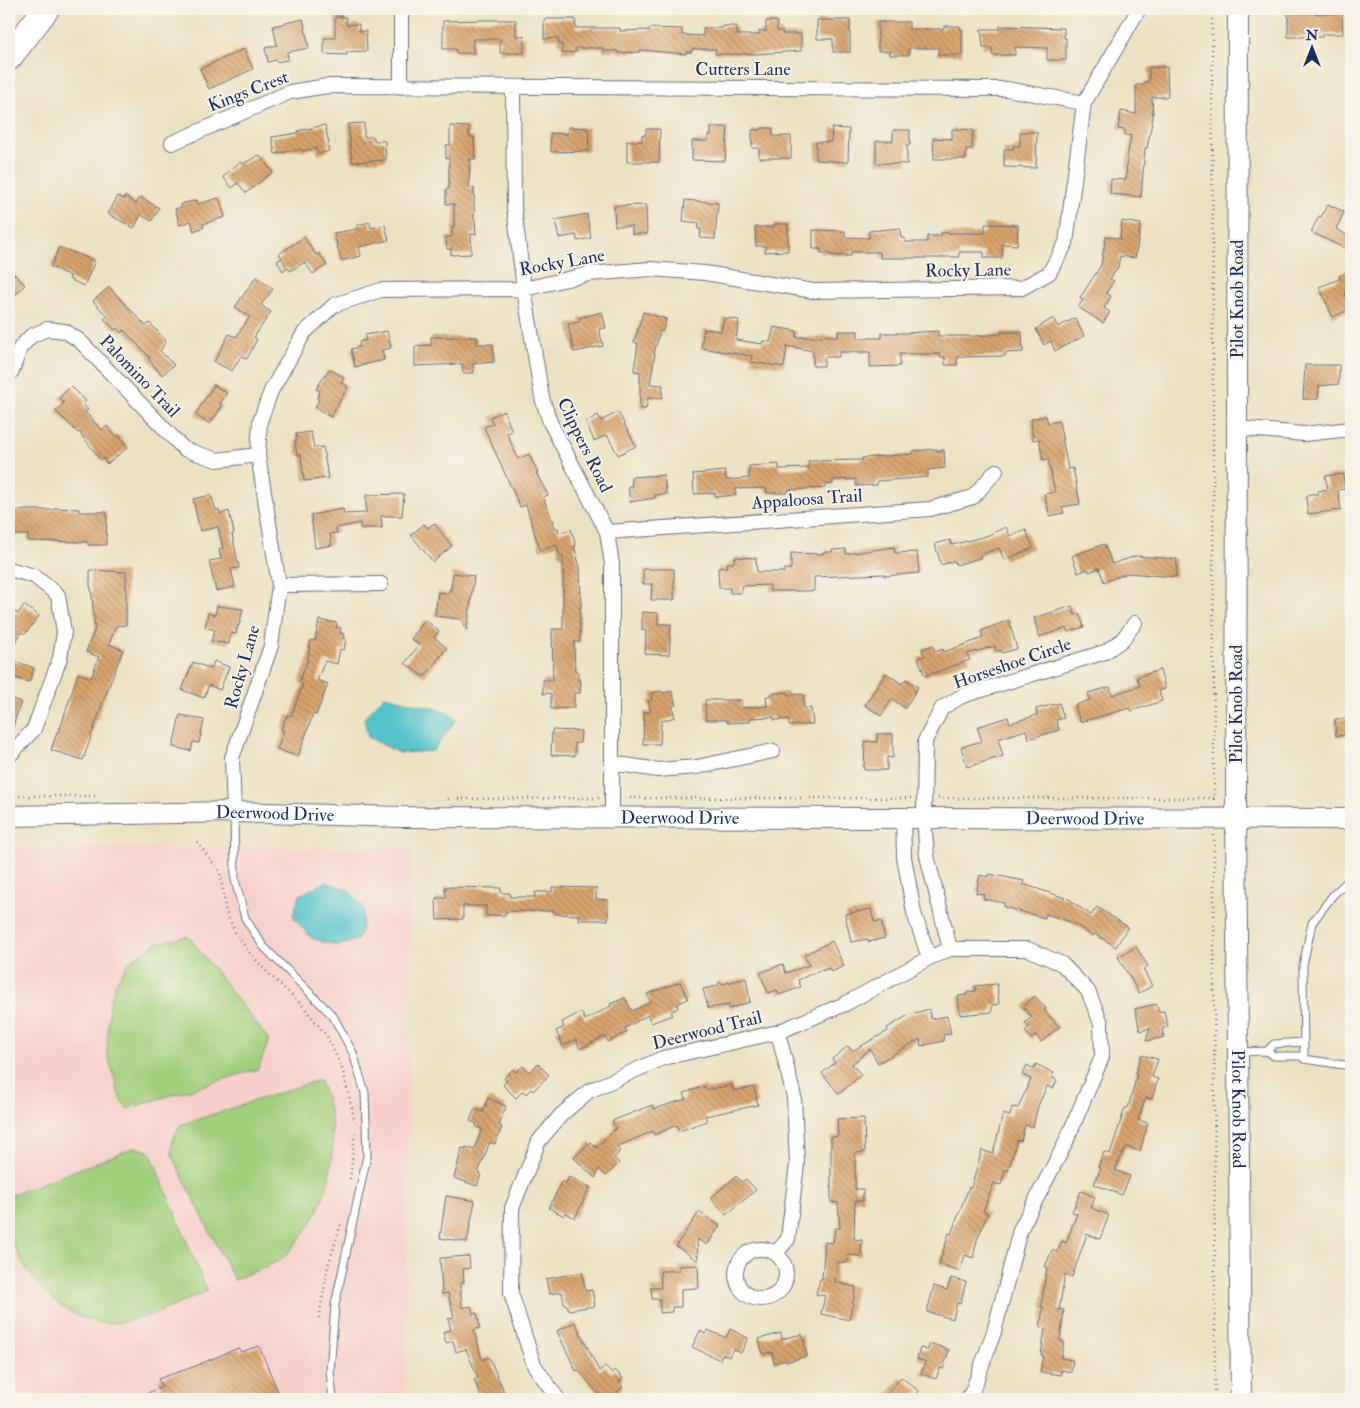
<svg xmlns="http://www.w3.org/2000/svg" width="1360" height="1408" font-family="'IM FELL Double Pica',serif">
<style>
.built{fill:#f7d0cb}
.green{fill:#a2cf7c;stroke:#5e7f6d}
.water{fill:#56c4cb;stroke:#387a94}
.building{fill:url(#building-back-hatch)}
.lines{fill:none;stroke-linecap:round;stroke-linejoin:round}
.lane-casing{stroke:#646e81;stroke-width:9}
.street-casing{stroke:#646e81;stroke-width:16}
.secondary-casing{stroke:#646e81;stroke-width:22}
.highway-casing{stroke:#646e81;stroke-width:28}
.path{stroke:#646e81;stroke-width:2.5;stroke-dasharray:1 4;stroke-linecap:butt}
.lane{stroke:#fff;stroke-width:7}
.street{stroke:#fff;stroke-width:14}
.secondary{stroke:#fff;stroke-width:20}
.highway{stroke:#fff;stroke-width:26}
.labels{text-anchor:middle;stroke-width:4;stroke-linejoin:round;paint-order:stroke}
.street-label{font-size:18px;fill:#1b2f5e;stroke:#f7f3e8}
</style>
<defs>
<pattern id="building-back-hatch" width="6" height="6" patternUnits="userSpaceOnUse" patternTransform="scale(1.25)"><rect width="6" height="6" fill="#d9a36a"/><path d="M-1 5l2 2M0 0l6 6M5-1l2 2" fill="none" stroke="#af855a"/></pattern>
</defs>
<rect width="100%" height="100%" fill="#f7f3e8"/>
<filter id="ink" filterUnits="userSpaceOnUse"><feTurbulence type="fractalNoise" baseFrequency=".02" numOctaves="2"/><feDisplacementMap in="SourceGraphic" scale="10" xChannelSelector="R" yChannelSelector="G"/><feConvolveMatrix kernelMatrix="1 2 1 2 8 2 1 2 1" color-interpolation-filters="sRGB"/></filter>
<filter id="wash" filterUnits="userSpaceOnUse"><feTurbulence type="fractalNoise" baseFrequency=".0096" numOctaves="4" result="noise"/><feDisplacementMap in="SourceGraphic" scale="20" xChannelSelector="R" yChannelSelector="G"/><feGaussianBlur stdDeviation="1.12" result="paint"/><feColorMatrix in="noise" values="0 0 0 0 0 0 0 0 0 0 0 0 0 0 0 0 0 1.4 0 .05"/><feComposite in="paint" operator="in"/></filter>
<g filter="url(#wash)">
<rect width="100%" height="100%" fill="#ece2c2"/>
<path class="built" d="M9,848H411L405,1399H9Z"/>
<path class="green" d="M188,936L269,1040L258,1069L126,1109L120,1098L107,1052L109,1005L116,982L130,961L157,943Z
M319,1080C343,1131 335,1198 298,1241C293,1246 288,1254 283,1258C271,1266 248,1273 234,1280L172,1155V1141L180,1125Z
M136,1147L150,1152L207,1291C175,1305 142,1323 106,1323C63,1323 21,1272 10,1234C6,1223 9,1208 9,1196Z"/>
<path class="water" d="M384,696L447,711L456,720L433,751L399,753L368,737L364,718Z
M326,882L349,890L363,908L362,929L357,940L338,946L311,938L293,916L300,895Z"/>
<g id="blocks">
<path class="building" d="M1288,13L1342,14L1343,34H1322V37H1288Z
M335,17H346V25L359,24V31H366L367,51L346,52L347,55L324,54V38H335Z
M303,19L309,48L287,52L288,60L276,62V60L268,62L265,48L277,45L273,26Z
M544,19H575L576,28H620V31L650,30V28L682,29V35L703,36V28H723V26H737V35H759V31H766V21H777V31H783L782,34H801V51L754,54H715L716,49H692V52H686V54L640,50V52L618,53V51H603V48H576V52L562,53V44H559L558,38L544,39Z
M484,20H516V36H524V53H500V39H473V53H456V49H443V21Z
M817,20H850V52H833V39H817Z
M878,22H909V29H944V26H960V29H962V55H938V48H909V55H890V51H878Z
M1000,26L1064,28V38H1066V60H1047V48L1015,47V55H992V48H983L981,29H1000Z
M244,49L253,69L209,89L200,69Z
M1149,67H1167L1168,97H1152L1153,117L1147,148H1145L1141,197L1110,194L1111,179L1126,180L1127,158L1131,136L1125,135V130L1118,129L1121,111L1136,114V85H1144V82H1149Z
M364,123V137H374V141H385L386,160L352,162L348,124Z
M325,125L329,144L327,145L329,151L318,154L316,148L302,151L301,149L275,154L272,137L298,133V131Z
M450,126L469,127V137H474L475,159H470L469,188H474V220H475L476,234H471V254L451,255V249H447L446,237H452V227H454V204H446V189H449V158H446V145H450Z
M568,127L588,128L589,151L551,152L550,133L568,134Z
M711,127H728L725,161L692,160V141H708V135H711Z
M761,128H773V136H791V158H759V148H752V130H761Z
M832,128L849,129L848,162L816,160V142H831Z
M646,129H660L659,162H627V141H642V135H646Z
M952,129L973,130L972,149H966V159H934L933,138L952,139Z
M893,130H910V145H907V164L876,163V141H893Z
M1020,132H1037L1036,168L1004,167V149H1014L1013,146H1020Z
M259,155L273,172L246,193L238,183L232,188L223,177L240,162L243,164Z
M118,196L124,199L125,196L136,204L140,197L159,208L152,221L141,215L134,228L108,214Z
M219,198L225,217L203,224L204,227L194,231L191,221L180,225L175,209L182,207L181,204L197,200L198,204Z
M685,200L718,203L715,239L700,238L701,229H698L699,223L683,221Z
M1328,204L1344,212L1336,229L1351,237L1346,249L1311,232L1319,216L1321,217Z
M646,205L647,234H632V226H615L614,206Z
M587,214L591,238L577,241L576,235L559,238L555,220Z
M1122,221L1141,224L1135,258L1120,256L1118,267L1110,279L1114,281L1106,293L1111,296L1104,308L1110,312L1103,323L1078,307L1083,300L1080,298L1101,265L1106,236L1120,239Z
M370,222L371,228L385,225L389,240L359,247L361,256L341,261L334,233L358,229L357,225Z
M774,224H788V251L765,252V246H756L755,227H774Z
M985,224L1018,225L1017,245L1002,244V258H984V252H959V257H942V258H880V252H851V256L830,255V253H821V249H813V230L845,231V237L869,238V231L900,228L901,238H905V242H927V236H941V233H985Z
M304,237L316,255L319,253L327,265L313,274L305,263H303L290,271L288,267L283,271L277,261L282,258L279,254Z
M59,247L95,261L84,286L69,279L70,276L51,267Z
M9,269L25,285L9,301Z
M1351,270V304L1345,292L1351,309L1333,317L1319,287L1340,279L1339,276Z
M256,277L273,289L261,305L271,312L254,337L257,339L247,359L241,356L232,371L214,362L229,334L236,337L250,317L235,307Z
M109,287L146,326L150,323L166,341L160,351L174,365L162,375L148,359L150,358L124,330L121,333L117,328L115,330L104,319L107,316L93,301Z
M602,312L606,328L599,329L603,346L574,352L568,324L579,322V318Z
M643,312L666,319L663,331H660L654,353L655,354L650,384L663,385L662,398H648L646,409H640V372L634,371L638,343L634,342Z
M724,318L739,320L736,340L762,344L763,341L770,342L774,327L797,331L796,337H822V335L838,337V331H858V338H882V333H905L938,331V336H976L1001,334V332H1022L1023,352L1005,353V356L957,357V365H945V357H940V354H900V366L870,367V352H839V357H824V366H813V351L787,346L784,367L751,362L752,356L701,348L704,329L721,331Z
M1053,318L1058,327L1075,318L1084,336L1055,351L1051,341L1044,345L1036,329Z
M387,331L391,348L382,350L384,360L355,367L351,349L360,347L359,342L366,340L365,335Z
M431,337H477V344H493L494,362L473,364L474,373H463L462,364L415,366V346L431,345Z
M1305,365H1339V384L1319,386L1318,399H1303Z
M329,369L344,377L341,383L348,386L331,417L315,408L319,400L317,398L320,391L316,389Z
M214,385L227,393L220,404L222,406L210,424L195,415Z
M71,386L86,401L83,404L88,410L85,412L102,430L107,426L116,437L119,435L128,447L107,464L103,458L101,460L79,432L78,433L56,411L64,403L59,398Z
M504,411L512,431L507,433L518,459L529,454L538,473H536L548,495L543,497L555,528H558L559,533L571,529L576,546H574L580,567L581,608H580V642H574L575,671H578V680L581,681L580,693H574V708L551,709V693L543,694V680H553L552,629H563V556L560,557L557,545L540,550L526,505L520,507L484,427L493,424L490,417Z
M618,412L636,446L618,455L607,435L594,441L586,422L598,415L601,421Z
M1046,416L1048,423L1059,421L1068,469L1073,468L1080,504L1062,507L1064,513L1050,516L1044,494L1055,492L1048,459L1043,460L1039,439L1033,440L1031,419Z
M311,432L314,448L323,447L328,478L304,481L301,455H297L295,441H297L296,434Z
M937,449V451L944,450L945,468L928,470V477L877,481V485L856,486V479L833,480V484L824,485L825,488L788,490V493H767L766,488L735,489L736,495L715,497V493L694,494L693,474L725,471L726,480L749,478V466L779,464V469L809,468L808,461L863,460L862,458L913,454V451Z
M1343,474L1345,489L1338,490L1341,510L1308,514L1306,498L1309,494H1318V491L1328,489L1325,476Z
M664,475L666,494L655,495V498L630,502L628,486H632L631,477Z
M404,494L402,516H381L382,528H360V523L336,528L337,533L330,534L332,545L315,548L311,515L343,509L344,514L366,513V495Z
M211,495L216,510H219L220,514L229,511L234,533L232,534L239,568L231,569L235,587L216,591L209,561L221,559L219,549L223,548L218,527L200,531L193,499Z
M55,508L79,509V512H107L106,545H88V542L28,541V535H15V529H9V512L25,510H53Z
M434,523L452,546L433,562L411,535L424,524L428,528Z
M1006,527L1010,536L1026,530L1033,548L1004,560L999,548L980,555V558L956,565L955,561L941,565L935,544L950,540L952,545L986,536Z
M1104,544L1112,564L1136,556L1177,559L1176,577L1128,573L1104,582L1099,568L1089,572L1088,569L1078,573L1072,556Z
M894,547L895,553L917,552L919,573L884,576V574L814,577V591H770V585L741,586V593H730V588H719L718,568L727,567V563H734V557L756,558L757,572H784V569H791V553L823,554V552H832V550L846,549V554Z
M643,569H674V600H651L652,584H643Z
M90,570L126,572V625L116,626L109,644L123,650L104,699L83,760L51,750L57,732H59L78,673L91,678L99,657L86,652L95,629L91,587H90Z
M453,573L474,576L467,630L460,619L435,616L438,592L449,594V589L451,590Z
M24,605L39,616L25,634L22,632L9,651V608L18,614Z
M217,606L243,609L239,626L238,625L236,634L231,633L229,644L211,641L215,630L205,627L208,613L215,615Z
M1072,606L1075,615L1079,613L1084,627L1068,632L1066,628L1039,637L1034,618Z
M642,612L658,613V624H671L669,655L645,654L646,631L642,630Z
M319,620L337,623L336,627L341,628L340,633L344,634L343,638L346,639L344,650L340,649L337,664L325,661L317,680L328,684L316,715L313,714L298,757L277,749L284,731L281,730L287,715L291,716L303,684L299,682L307,662L311,640L315,641Z
M425,620L439,631L434,637L447,648L424,677L405,663L419,645L411,639Z
M1009,620L1017,649L1002,653L1001,650L996,652L995,646L967,654L970,660L925,676L918,658L924,656L922,649L933,645L935,652L943,649L944,652L983,638L981,631Z
M9,659L34,668L29,682L9,676Z
M214,661L229,667L220,690L209,685L204,698L182,690L193,662L211,669Z
M1160,670L1165,689L1159,691L1162,701L1131,711L1130,708L1080,722L1075,705L1090,700L1088,693L1110,687L1112,695L1140,686L1137,677Z
M886,673L902,684L906,679L918,687L905,708L892,699L881,716L865,705Z
M662,691L663,693L672,691L676,705L672,706L675,717L661,721L660,744H643L644,712H651L648,701L652,700L651,693Z
M788,692V695L803,694L804,709L811,708L813,724L789,726V719L774,720V717L750,718V722L727,723V720H706L705,700H741V708L767,706L766,697L775,693Z
M9,698L21,702L11,732L9,731Z
M1059,703L1064,718L1056,720L1059,730L1029,739L1026,730L998,739L1003,756L967,767L961,747L982,741L977,727L1008,717L1010,723L1037,715L1036,709Z
M180,715L204,720L199,743L193,742L191,751L173,747Z
M1335,719H1350L1351,735L1336,736Z
M552,730L581,731L580,743H575V756L551,755Z
M877,734H893V758L887,757V770H864L865,741L877,742Z
M989,874L1024,881L1023,884L1071,900V901L1091,915L1097,907L1128,927L1116,947L1095,934L1093,936L1071,922L1046,914L1045,918L1004,907V903L983,899L984,894L976,893L980,875L988,877Z
M445,887L501,888V893H510V897H535V892H552V887L596,888V899L608,900V920H579V915L554,914V911H515L505,912V915L486,916V906H463V919L437,920L436,898H446Z
M871,909L874,922L881,921L885,938L868,942V939L851,942L845,914Z
M832,941L844,966L831,972L829,968L822,971V969L798,980L801,987L779,995L777,990L768,993L760,973L783,964L786,973L809,965L804,955Z
M1136,947L1148,966L1143,969L1152,986L1139,993L1118,957Z
M746,978L750,1002L729,1009V1005L708,1008L703,989L717,986L719,982L723,984Z
M680,982L688,999L677,1004L678,1008L671,1012L673,1015L651,1023L648,1015L625,1028L627,1032L608,1042L605,1036L580,1049L576,1039L563,1046L556,1031L564,1027L562,1022L581,1012L585,1020L611,1006L610,1004L625,998L632,1011L651,1002L647,994Z
M997,984L999,1004L992,1005V1012L960,1015L958,996L967,995V992L976,991L975,986Z
M1035,996L1046,1008L1044,1010L1059,1027L1041,1042L1036,1035L1031,1039L1025,1031L1029,1027L1025,1023L1032,1017L1023,1007Z
M1156,1004L1159,1012L1164,1011L1168,1027L1162,1029L1164,1037L1146,1041L1150,1028L1140,1031L1135,1009Z
M929,1009L931,1019L947,1016L951,1034L943,1035L944,1041L921,1046L920,1039L878,1063L870,1049L852,1064L861,1075L839,1094L822,1073L835,1063L832,1059L848,1046L852,1051L888,1031L887,1028L907,1016V1015Z
M1141,1055L1158,1059L1152,1077L1158,1079L1152,1099L1147,1098L1145,1100L1138,1120L1148,1123L1140,1151L1126,1147L1115,1170L1130,1176L1122,1195L1094,1184L1101,1168L1098,1167L1104,1152L1110,1154L1125,1108H1128L1137,1075L1135,1074Z
M538,1064L549,1075L533,1091L531,1089L526,1094L523,1091L516,1098L503,1085L507,1081L504,1078L513,1069L516,1072L523,1066L529,1072Z
M1036,1064L1054,1073L1051,1077L1057,1080L1053,1089L1047,1086L1038,1106L1033,1127L1025,1125L1021,1141L1017,1140L1008,1171L1005,1170L1001,1185L994,1183L983,1211L988,1213L977,1240L973,1258L965,1255L960,1271L939,1264L949,1233L951,1234L969,1187L971,1188L982,1150L993,1154L1003,1114L1010,1116L1012,1107L1018,1108L1031,1079L1022,1075L1027,1065L1034,1069Z
M732,1085L733,1091L754,1087L758,1105L705,1116L707,1121L679,1131L677,1125L654,1135L653,1131L616,1147L620,1151L614,1158L619,1163L606,1176L599,1169L595,1178L574,1158L590,1142L596,1148L616,1128L612,1121L652,1105L654,1109L686,1099L684,1093L705,1086L706,1090Z
M488,1098L506,1106L499,1125L502,1127L495,1144L490,1142L478,1173L481,1174L477,1186L454,1178L462,1148L465,1149L466,1147L474,1150L482,1129L476,1127L477,1124L470,1121L475,1108L483,1112Z
M864,1118L865,1152L855,1153V1189H863V1201H855L854,1239L862,1240L861,1256L848,1255L847,1263L837,1262L835,1282L856,1287L849,1320L821,1314L825,1296L816,1294L820,1279H822L825,1242L833,1243L835,1228H840L838,1203L831,1202V1137L838,1136L837,1119Z
M736,1176L742,1182L746,1179L756,1190L726,1215L711,1198Z
M569,1177L590,1187L575,1218L566,1213L564,1216L549,1208L562,1181L566,1183Z
M1081,1191L1095,1197L1091,1208L1109,1215L1100,1239L1087,1234L1072,1277L1065,1274L1059,1310H1064L1060,1341L1064,1342L1061,1358L1073,1360L1071,1372L1061,1370V1375L1040,1372L1043,1355H1041L1045,1329L1040,1328L1043,1307H1041L1047,1267H1045L1052,1250L1057,1252L1062,1241L1066,1243L1077,1214L1072,1212Z
M446,1196L475,1201L467,1242L440,1238Z
M699,1212L720,1226L707,1245L697,1239L698,1261L676,1246Z
M469,1256L470,1268L463,1269L464,1282L460,1283L462,1308L471,1306L473,1314L477,1313L480,1328L474,1330L482,1360L489,1357L505,1394L493,1399H482L474,1380L478,1378L466,1349L456,1352L453,1341L446,1343L443,1332L451,1330L448,1319L454,1317L448,1293L442,1294L440,1258Z
M698,1265L699,1288L681,1289V1307H672V1312L660,1313V1299H652L651,1288H661L660,1271H679V1266Z
M582,1272L585,1291L592,1290L595,1306L568,1310V1306L564,1304L562,1292L549,1294L546,1279Z
M951,1278L966,1282L960,1304L957,1303L953,1319L927,1312L934,1286L947,1290Z
M575,1322L599,1371L605,1366L611,1373L615,1370L623,1378L619,1382L623,1387L617,1392L623,1399H603L578,1370L576,1371L557,1331Z
M730,1329L748,1338L741,1353L733,1349L729,1357L722,1354L720,1360L692,1347L700,1331L706,1334L708,1330L726,1338Z
M781,1333L782,1339L802,1334L807,1356L786,1362L785,1360L774,1363L772,1352L763,1354L759,1339Z
M930,1343L949,1350L943,1369L940,1368L936,1379L921,1374L926,1362L917,1359L920,1348L928,1350Z
M259,1346L281,1399H133L162,1387L158,1379L193,1367L238,1348L241,1352Z
M901,1377L919,1391L913,1399H883Z"/>
</g>
</g>
<g filter="url(#ink)">
<use href="#blocks" fill-opacity="0" stroke="#646e81" stroke-width="1"/>
<g class="lines">
<defs>
<path id="lane" d="M234,813L235,880L245,918L263,946L333,1016L353,1053L365,1093L367,1156L335,1305L330,1371L333,1399
M1351,878L1333,895L1312,923L1303,965L1304,1059L1351,1066
M1267,1051L1274,1044L1304,1042
M1239,1052L1267,1051L1274,1056H1304"/>
<path id="street" d="M401,87V9
M513,87L514,207L524,289L542,398L550,422L607,532L612,564V818
M172,143L290,92L327,86L1007,89L1084,103
M12,371L20,348L31,336L47,329L65,331L80,341L184,449L217,460L258,455
M1237,428L1304,434L1351,429
M607,532L930,509L973,497L996,471
M9,569L34,576L58,595L64,632L60,658L34,729L9,756
M279,585L381,584
M612,763L658,770L697,767L773,751
M234,812L232,758L271,646L279,585L258,455L260,421L271,391L304,333L334,305L381,290L524,289L589,274L650,269L705,273L813,291L1022,288L1049,273L1066,243L1084,103L1139,9
M903,818L904,857L914,913L929,958
M950,949L927,856L924,818L925,741L942,708L962,696L1105,652L1122,640L1135,623
M736 1274a25 25 0 1 1 50 0a25 25 0 1 1-50 0Z
M776,1253L788,1239L797,1164L794,1097L778,1032
M558,1399L534,1365L511,1293L512,1208L539,1141L561,1115L589,1091L663,1058L778,1032L845,1004L929,958L950,949H1028L1062,964L1088,991L1101,1023L1102,1057L1065,1144L1020,1230L994,1332L972,1392L967,1399"/>
<g id="secondary">
<path id="s1" d="M1238,9L1236,819L1241,1399"/>
<path id="s2" d="M9,816L234,812L400,817L1351,819"/>
</g>
<path id="highway" d="M9,57L46,9"/>
</defs>
<use href="#lane" class="lane-casing"/>
<use href="#street" class="street-casing"/>
<use href="#secondary" class="secondary-casing"/>
<use href="#highway" class="highway-casing"/>
<path class="path" d="M1212,9L1214,802
M9,796H95
M625,798H912
M938,798H1214
M448,799L600,798
M1214,835L1215,1399
M197,842L220,872L226,912L235,932L249,952L265,970L302,1005L327,1036L343,1071L355,1122
M350,1179L355,1132
M319,1318L328,1266L341,1224"/>
<use href="#lane" class="lane"/>
<use href="#street" class="street"/>
<use href="#secondary" class="secondary"/>
<use href="#highway" class="highway"/>
</g>
</g>
<g class="labels">
<g class="street-label">
<text x="743" y="75">Cutters Lane</text>
<text transform="translate(248 91) rotate(-21)" y="6">Kings Crest</text>
<text transform="translate(562 262) rotate(-10)" y="6">Rocky Lane</text>
<text transform="translate(968 270) rotate(-1)" y="6">Rocky Lane</text>
<text transform="translate(1237 299) rotate(-90)" y="6">Pilot Knob Road</text>
<text transform="translate(140 376) rotate(46)" y="6">Palomino Trail</text>
<text transform="translate(585 445) rotate(64)" y="6">Clippers Road</text>
<text transform="translate(807 499) rotate(-4)" y="6">Appaloosa Trail</text>
<text transform="translate(1012 663) rotate(-19)" y="6">Horseshoe Circle</text>
<text transform="translate(242 667) rotate(-74)" y="6">Rocky Lane</text>
<text transform="translate(1236 704) rotate(-90)" y="6">Pilot Knob Road</text>
<text dy="6" stroke="none"><textPath href="#s2" startOffset="266">Deerwood Drive</textPath></text>
<text dy="6" stroke="none"><textPath href="#s2" startOffset="671">Deerwood Drive</textPath></text>
<text dy="6" stroke="none"><textPath href="#s2" startOffset="1076">Deerwood Drive</textPath></text>
<text transform="translate(707 1030) rotate(-14)" y="6">Deerwood Trail</text>
<text dy="6" stroke="none"><textPath href="#s1" startOffset="1100">Pilot Knob Road</textPath></text>
</g>
</g>
<rect width="1360" height="1408" fill="none" stroke="#f7f3e8" stroke-width="30"/>
<g transform="translate(1312 48)" stroke="#f7f3e8" stroke-width="4" paint-order="stroke">
<path d="M0-4L9 19L0 12L-9 19Z" fill="#1b2f5e"/>
<text y="-8" font-size="14" font-weight="bold" text-anchor="middle" fill="#1b2f5e">N</text>
</g>
</svg>
